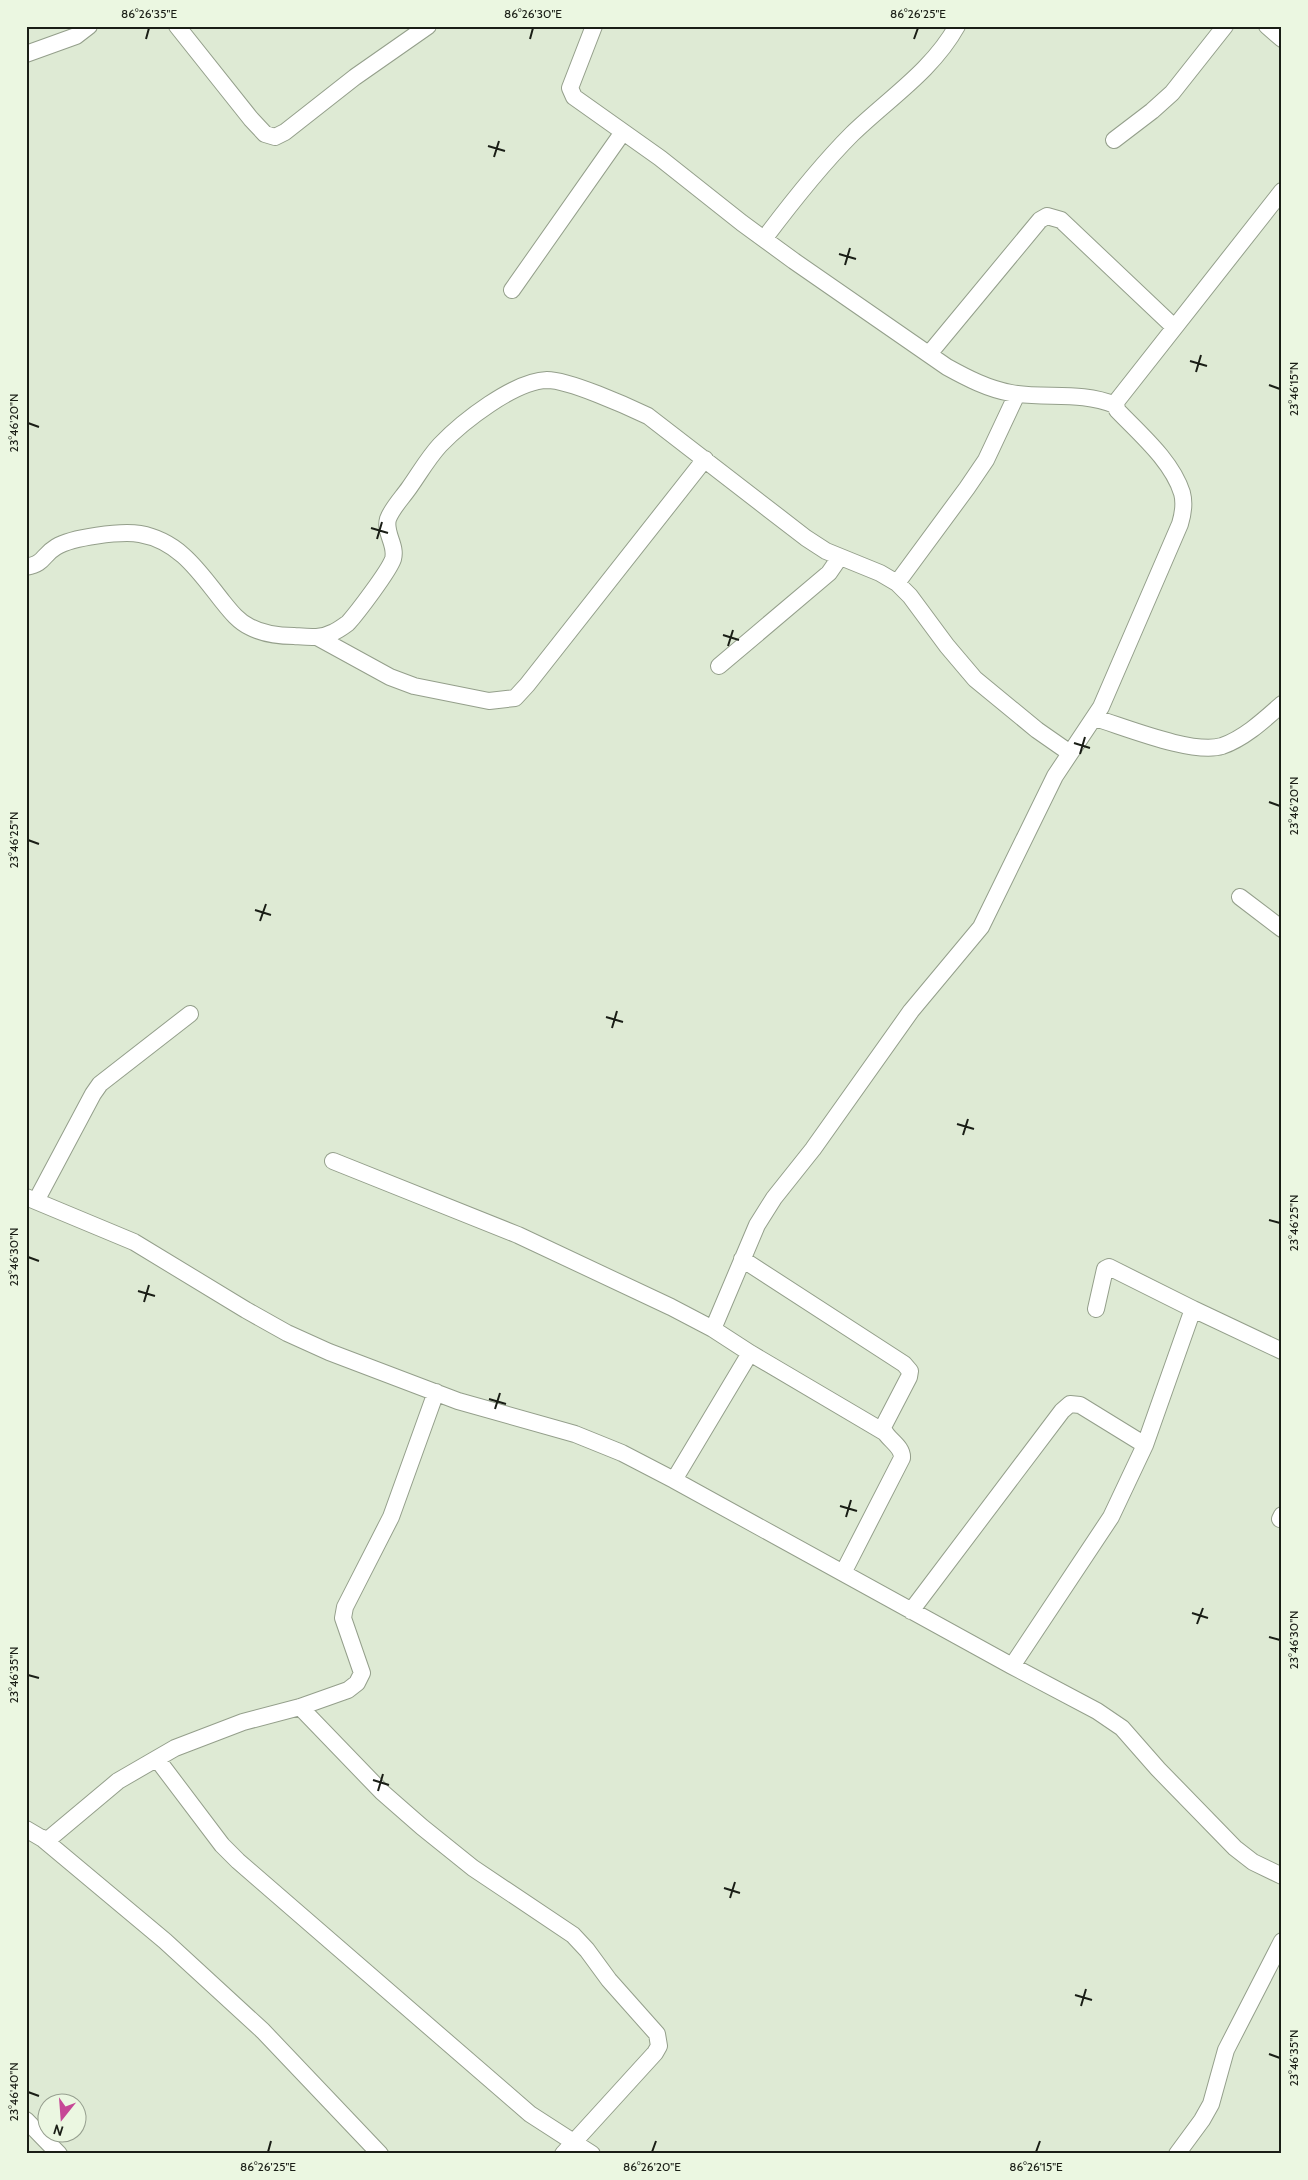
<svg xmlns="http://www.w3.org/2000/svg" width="1308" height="2180" font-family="Cabin,sans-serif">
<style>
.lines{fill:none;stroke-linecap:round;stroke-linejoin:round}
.street-casing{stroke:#949f8b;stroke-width:18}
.street{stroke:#fff;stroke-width:16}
.ticks{fill:none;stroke:#1a1e16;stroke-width:2}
.neatline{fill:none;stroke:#1a1e16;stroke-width:2}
.ticks-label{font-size:12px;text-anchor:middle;fill:#1a1e16}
</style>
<rect width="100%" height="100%" fill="#deead4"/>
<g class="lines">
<defs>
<path id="street" d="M177,26L251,119L265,134L275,137L285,132L355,77L428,26
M594,26L570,88L574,97L660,158L742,223L794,261L947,367C967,378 988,389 1011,393C1046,399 1081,391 1115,405
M1267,26L1282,39
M26,54L76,36L89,26
M1114,140L1152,111L1172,93L1225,26
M764,239C791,203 819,167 852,134C888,99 932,71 957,26
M512,290L623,132
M929,354L1040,220L1047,216L1061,220L1174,327
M26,567C46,563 41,556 56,547C72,537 121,531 140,534C180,541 200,573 223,602C231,612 239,622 250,627C263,634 279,636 294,636C308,637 321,639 334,632C338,630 344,626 348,623C357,613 389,571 393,559C397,545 384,533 388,519C392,508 402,498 409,488C419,474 428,458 440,445C462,422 514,381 547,380C569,380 627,406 648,416L806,538L826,551L880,573L897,583L910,596L947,646L975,679L1037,730L1070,753
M897,583L967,488L986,460L1017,394
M317,637L390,677L414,686L489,701L515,698L527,685L705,459
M719,666L829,573L840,557
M1095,718C1125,727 1193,755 1222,746C1245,738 1265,719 1282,704
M1240,897L1282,929
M333,1161L518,1235L671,1307L713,1329
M26,1197L134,1242L246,1310L287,1333L329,1352L458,1401L575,1434L622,1453L674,1480L1012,1666L1097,1711L1122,1728L1158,1769L1235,1848L1253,1862L1282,1876
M36,1201L93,1094L100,1084L190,1014
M742,1259L904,1364L910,1371L909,1377L883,1427C885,1439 903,1445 902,1458L843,1573
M1096,1309L1105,1269L1109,1267L1193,1309
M750,1353L884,1432
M674,1480L750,1353L713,1329L757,1225L774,1198L813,1149L911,1011L981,927L1055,776L1101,707L1180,524C1183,514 1185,504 1182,493C1172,461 1140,434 1117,410L1116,402L1282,191
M1280,1519L1282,1515
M911,1611L1062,1411L1070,1404L1080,1405L1145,1445
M1012,1666L1111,1517L1145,1445L1193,1309L1282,1351
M300,1707L382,1792L422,1827L473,1868L573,1935L587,1950L609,1980L657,2034L659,2046L655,2053L563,2154
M157,1759L222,1845L238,1861L530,2114L592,2154
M26,1829L43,1839L50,1838L118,1781L175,1748L243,1722L300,1707L348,1690L357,1683L362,1673L343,1618L345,1607L391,1517L436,1392
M43,1839L165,1941L263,2031L380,2154
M26,2120L59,2154
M1177,2154L1202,2120L1211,2104L1226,2050L1282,1941"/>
</defs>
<use href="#street" class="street-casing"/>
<use href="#street" class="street"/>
</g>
<path class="ticks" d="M146,39L149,28M530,39L533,28M914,39L918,28M488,146L505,151M494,157L499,141M839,254L856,259M845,265L850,248M1190,361L1207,366M1196,372L1201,355M1269,385L1280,389M28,423L39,427M371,528L388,533M377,539L382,522M723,635L739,640M728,646L733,630M1074,743L1090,748M1080,754L1085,737M1269,802L1280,806M28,840L39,844M255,910L271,915M260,921L266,904M606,1017L623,1022M612,1028L617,1011M957,1124L974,1129M963,1135L968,1119M1269,1220L1280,1223M28,1257L39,1261M138,1291L155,1296M144,1302L149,1285M489,1399L506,1404M495,1409L500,1393M840,1506L857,1511M846,1517L851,1500M1192,1613L1208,1618M1197,1624L1203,1608M1269,1637L1280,1640M28,1675L39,1678M373,1780L389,1785M378,1791L383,1774M724,1888L740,1893M730,1898L735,1882M1075,1995L1092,2000M1081,2006L1086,1989M1269,2054L1280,2058M28,2092L39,2096M268,2152L271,2141M652,2152L656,2141M1036,2152L1040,2141"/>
<rect width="1308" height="2180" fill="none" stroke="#ebf7e1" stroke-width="55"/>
<g transform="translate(62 2118) rotate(197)"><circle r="24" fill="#ebf7e1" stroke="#97a090"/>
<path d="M0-4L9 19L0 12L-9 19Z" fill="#c64896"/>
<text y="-8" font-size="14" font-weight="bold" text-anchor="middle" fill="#1a1e16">N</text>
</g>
<rect x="28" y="28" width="1252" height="2124" class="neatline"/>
<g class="ticks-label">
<text x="149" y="18">86°26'35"E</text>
<text x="533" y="18">86°26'30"E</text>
<text x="918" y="18">86°26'25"E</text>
<text transform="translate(1294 389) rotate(-90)" y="4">23°46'15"N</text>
<text transform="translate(14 423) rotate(-90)" y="4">23°46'20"N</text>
<text transform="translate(1294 806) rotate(-90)" y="4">23°46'20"N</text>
<text transform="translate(14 840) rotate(-90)" y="4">23°46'25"N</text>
<text transform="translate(1294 1223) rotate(-90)" y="4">23°46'25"N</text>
<text transform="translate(14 1257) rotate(-90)" y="4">23°46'30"N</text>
<text transform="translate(1294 1640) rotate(-90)" y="4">23°46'30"N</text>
<text transform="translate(14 1675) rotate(-90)" y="4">23°46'35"N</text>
<text transform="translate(1294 2058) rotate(-90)" y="4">23°46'35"N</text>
<text transform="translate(14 2092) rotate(-90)" y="4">23°46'40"N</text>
<text x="268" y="2171">86°26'25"E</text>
<text x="652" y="2171">86°26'20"E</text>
<text x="1036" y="2171">86°26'15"E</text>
</g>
</svg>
